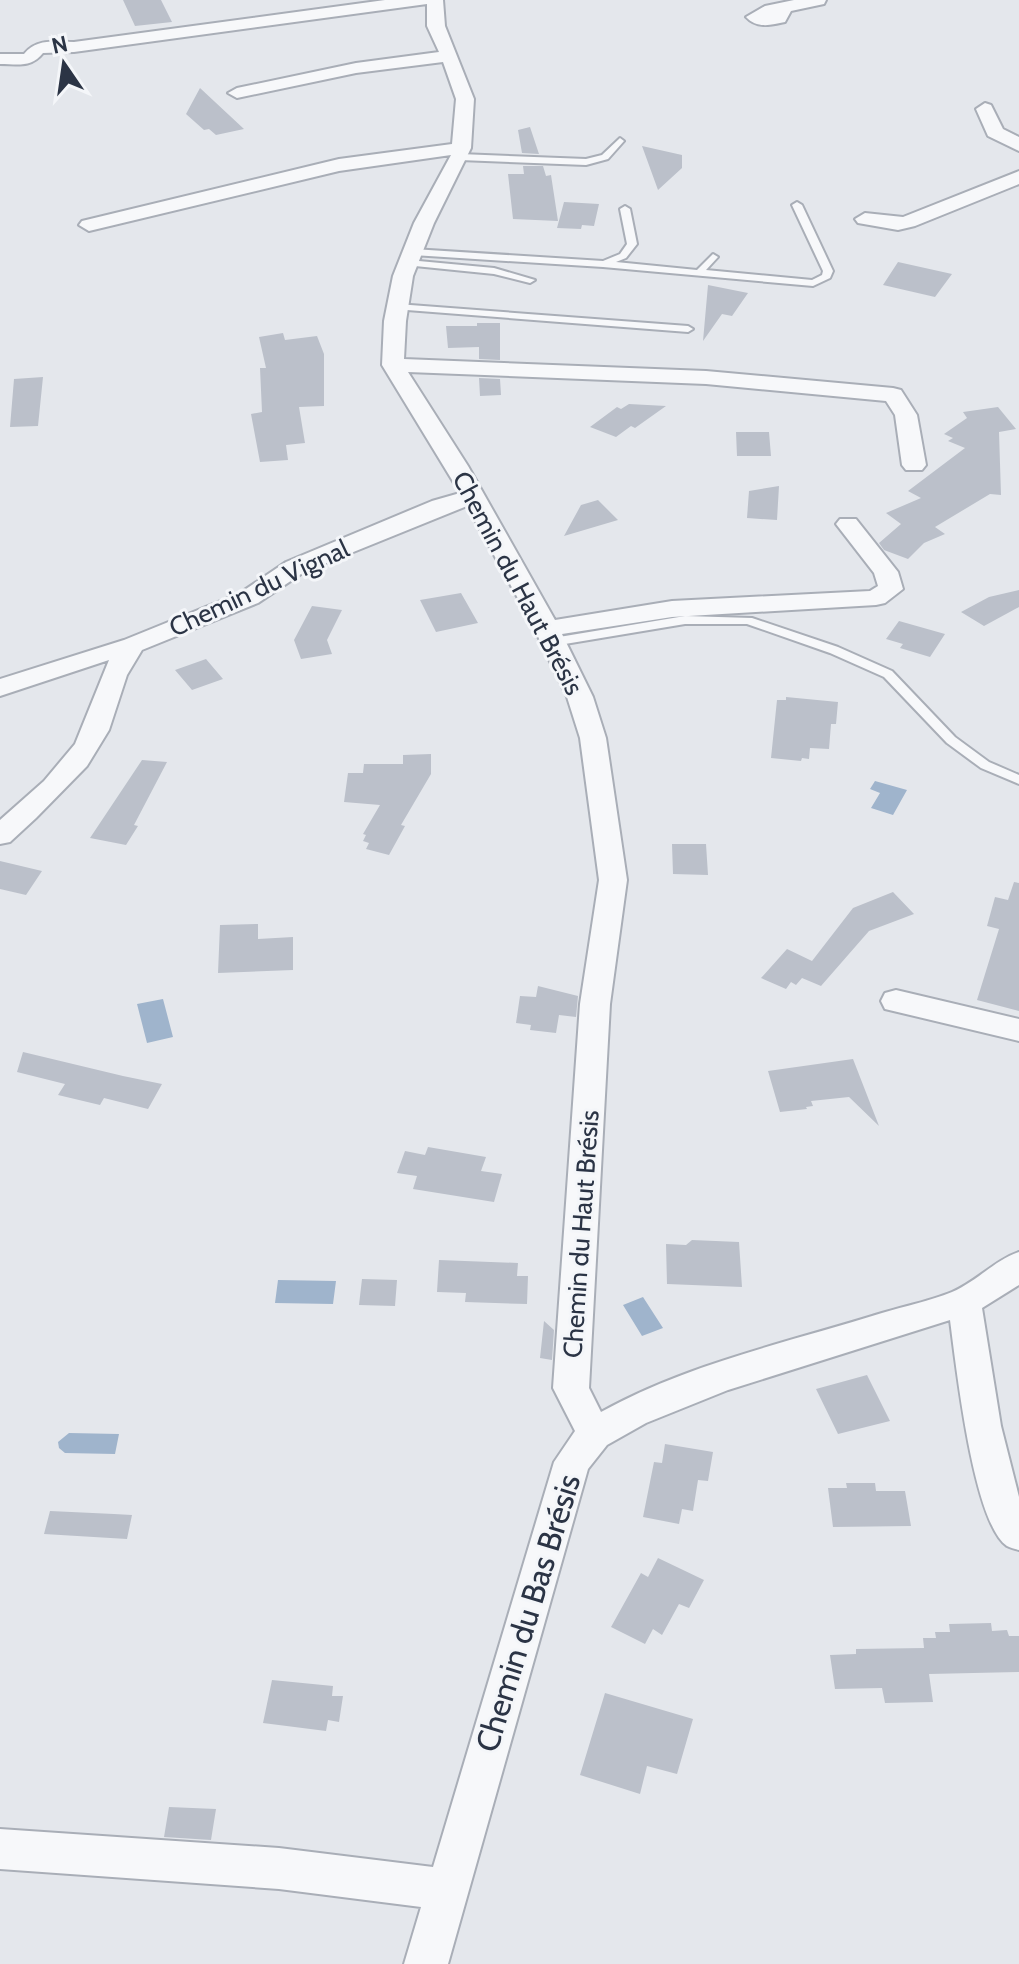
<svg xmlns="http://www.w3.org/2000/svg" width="1019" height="1964" font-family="Cabin,sans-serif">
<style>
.water{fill:#9fb4cc}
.building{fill:#bbc0ca}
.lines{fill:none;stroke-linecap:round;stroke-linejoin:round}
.lane-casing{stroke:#a9aeb7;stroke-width:4}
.street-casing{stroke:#a9aeb7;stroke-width:4}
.lane{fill:#f7f8fa;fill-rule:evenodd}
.street{fill:#f7f8fa;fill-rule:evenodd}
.labels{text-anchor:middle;stroke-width:6;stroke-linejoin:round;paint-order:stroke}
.street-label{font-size:26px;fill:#2b3445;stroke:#f4f6f9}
.near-street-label{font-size:32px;fill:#2b3445;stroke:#f4f6f9}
</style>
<rect width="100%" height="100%" fill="#e4e7ec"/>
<path class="water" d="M875,781L907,790L893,815L871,808L880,793L870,789Z
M163,999L173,1037L147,1043L137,1004Z
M278,1280L336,1281L333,1304L275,1303Z
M643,1297L663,1328L642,1336L623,1305Z
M69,1433L119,1434L115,1454L65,1453L59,1448L58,1442Z"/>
<path class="building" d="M123,0H161L172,22L135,26Z
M200,88L244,129L216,135L209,129L204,130L186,114Z
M530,127L539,154L522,153L518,130Z
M642,146L682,155V168L658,190Z
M523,166H543L546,176L551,175L558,221L513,219L508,174H524Z
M564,202L599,204L594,226L582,225L581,229L557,228Z
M898,262L952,274L935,297L883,285Z
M708,285L748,293L732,316L722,314L703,341Z
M477,323H500V360L479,359V347L448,348L446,326H477Z
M283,333L285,340L317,336L324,354V406L299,407L305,443L286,445L288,460L260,462L251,414L262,412L260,368H266L259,337Z
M43,377L38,426L10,427L14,379Z
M479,378L500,379L501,395L480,396Z
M629,404L666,406L635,428L631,426L616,437L590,427L617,407L621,409Z
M998,407L1016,429L999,432L1001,495L990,494L935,527L945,534L924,543L908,559L884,550L879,543L901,524L886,513L921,498L908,491L965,448L948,441L953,438L944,434L967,418L963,412Z
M736,432H769L771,456H737Z
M779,486L777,520L747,518L749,491Z
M598,500L618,520L564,536L581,505Z
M1019,590V607L984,626L961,612L989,597Z
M461,593L478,623L436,632L420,600Z
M312,606L342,610L327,640L332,654L301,659L294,640Z
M899,621L945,634L930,657L900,648L903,644L886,639Z
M206,659L223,679L192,690L175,670Z
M786,697L838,702L836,724H831L829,749L810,748L809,759L802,758L801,761L771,758L777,700H786Z
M431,754V774L401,825L405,826L389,855L366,849L369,843L363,841L366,835L363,834L380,805L344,802L348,773H363L364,764H403V755Z
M142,760L167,762L134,825L138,826L126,845L90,838Z
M672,844H706L708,875L673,874Z
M0,861L42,871L26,895L0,889Z
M1014,882L1019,883V1011L977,1000L999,929L987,926L995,897L1008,900Z
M893,892L914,914L869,931L821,986L802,978L796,985L791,982L786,989L761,978L787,949L812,961L853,908Z
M258,924V939L293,937V970L218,973L220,925Z
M538,986L578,996L576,1017L559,1015L556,1033L530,1030L531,1025L516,1023L520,996L536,997Z
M23,1052L123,1076L162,1084L148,1109L104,1098L100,1105L58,1095L65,1084L17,1072Z
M853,1059L879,1126L849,1097L811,1101L813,1106L806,1107L807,1109L780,1112L768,1071Z
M428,1147L486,1157L481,1171L502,1174L494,1202L413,1189L417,1176L397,1173L405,1151L425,1155Z
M692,1240L739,1242L742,1287L667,1284L666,1244L686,1245Z
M439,1260L518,1263L517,1276H528L527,1304L465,1302L466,1293L437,1292Z
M362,1279L397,1280L395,1306L359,1305Z
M544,1321L554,1330L552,1360L540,1358Z
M867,1375L890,1421L838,1434L816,1389Z
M665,1444L713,1452L708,1481L698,1480L693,1511L682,1509L679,1524L643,1517L654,1462L662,1463Z
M846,1483H875L876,1491H905L911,1526L833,1527L828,1488H847Z
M50,1511L114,1514L132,1515L127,1539L44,1534Z
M658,1558L704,1580L689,1608L679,1604L662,1635L653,1629L645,1644L611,1627L641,1573L648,1577Z
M991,1623L992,1631L1007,1630L1009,1636H1019V1672L929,1674L933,1702L885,1703L882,1688L835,1689L830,1655L856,1654V1649L924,1648L923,1638H936L935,1632H950L949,1624Z
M272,1680L333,1686L332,1696H343L339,1722L328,1720L326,1731L263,1723Z
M605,1693L693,1719L677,1774L647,1766L640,1794L580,1775Z
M169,1807L216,1809L211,1840L164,1837Z"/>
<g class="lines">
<defs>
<path id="lane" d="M620,138L624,141L608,159L586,165L460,160L456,157L460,154L586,159L602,155Z
M797,202L802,205L833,271L830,278L813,286L603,267L413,255L408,252L413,249L603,261L620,254L627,244L620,209L625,206L630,209L637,244L626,258L616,262L697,270L713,254L718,257L706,270L812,280L822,275L823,271L792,205Z
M408,260L494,268L535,280L530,283L494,274L405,265L403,263Z
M397,304L688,326L693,329L688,332L394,309V305Z
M685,616L752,618L838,647L892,671L955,737L989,762L1019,775V784L981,768L947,743L884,677L830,653L747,624H685L553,646L547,642L553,638Z"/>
<path id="street" d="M385,0H443L445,26L474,99L471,148L434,223L413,276L406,321L404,359L706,371L893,388L901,390L917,415L926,465L922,470H906L902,465L895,415L886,401L706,384L408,372L468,466L555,620L672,601L870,591L878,586L874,573L836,524L840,519H856L898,572L903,589L885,603L876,605L672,617L562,634L593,697L606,738L627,880L610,1004L589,1388L601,1412C687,1364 789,1342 882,1313C905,1306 930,1301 952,1292C976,1282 995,1260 1019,1252V1285L982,1308L1001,1426L1019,1497V1550C1015,1549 1011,1548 1007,1546C973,1523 956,1364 950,1320L728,1390L646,1423L607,1445L588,1469L448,1964H404L421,1907L279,1889L0,1869V1829L279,1848L433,1867L554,1462L575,1431L553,1388L580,1004L599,880L580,738L567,697L531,622L467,506L304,572L258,603L142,650L127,675L109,730L87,766L36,818L10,842L0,844V820L44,781L75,744L109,660L0,696V679L124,640L240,593L286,562L432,501L460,493L382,365L384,321L393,276L414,223L451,155L339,171L89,231L79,225L82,221L339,159L452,144L456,99L443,62L356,73L237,98L228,93L237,88L356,63L439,52L427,26V4L74,52L43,53C31,68 18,64 0,64V54H24C37,38 55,42 74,42Z
M794,0H826L824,4L791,11L785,22C771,25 757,29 746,17L765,6Z
M985,103L991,105L1003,129L1019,137V151L988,136L976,109Z
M1019,171V184L915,226L898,230L858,223L855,219L865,213L903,217Z
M896,990L1019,1019V1041L885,1009L881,1001L885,993Z"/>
</defs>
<use href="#lane" class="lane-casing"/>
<use href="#street" class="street-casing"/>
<use href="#lane" class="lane"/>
<use href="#street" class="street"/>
</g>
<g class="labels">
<g class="street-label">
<text transform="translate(518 583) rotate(62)" y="9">Chemin du Haut Brésis</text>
<text transform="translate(259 588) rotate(-25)" y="9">Chemin du Vignal</text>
<text transform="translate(581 1234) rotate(-86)" y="9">Chemin du Haut Brésis</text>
</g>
<g class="near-street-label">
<text transform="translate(528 1613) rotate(-73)" y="11">Chemin du Bas Brésis</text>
</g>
</g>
<g transform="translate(64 64) rotate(347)" stroke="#f4f6f9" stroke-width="6" paint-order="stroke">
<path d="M0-6L14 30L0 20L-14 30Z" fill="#2b3445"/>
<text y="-12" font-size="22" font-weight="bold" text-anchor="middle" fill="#2b3445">N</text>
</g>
</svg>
